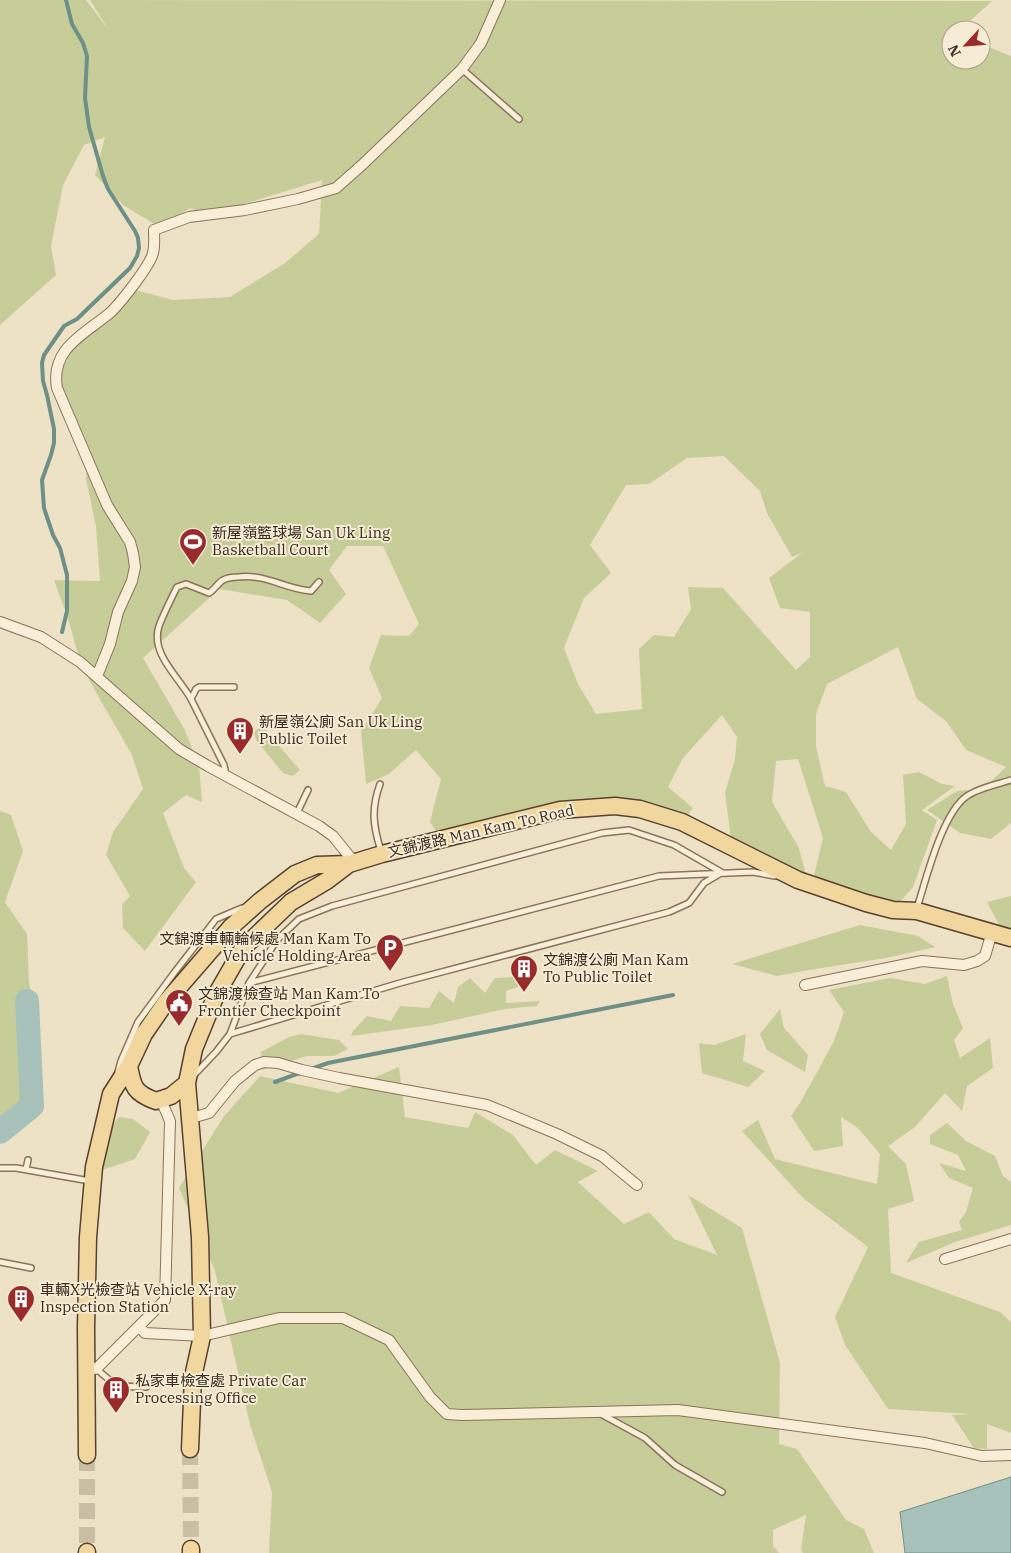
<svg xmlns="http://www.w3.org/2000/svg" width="1011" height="1553" font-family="'IBM Plex Serif','Noto Sans SC',serif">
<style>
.green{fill:#c7cd99;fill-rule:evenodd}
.water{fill:#a7c2ba;stroke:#6e9087}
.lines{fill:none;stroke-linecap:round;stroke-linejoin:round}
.stream{stroke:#6e9087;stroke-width:4}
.river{stroke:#a7c2ba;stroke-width:24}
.primary-tunnel{stroke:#cabea5;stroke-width:16;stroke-dasharray:16 8;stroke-linecap:butt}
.lane-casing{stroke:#8a735b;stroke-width:8}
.street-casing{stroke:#8a735b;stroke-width:12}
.primary-casing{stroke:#57422f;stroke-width:19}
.lane{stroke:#f9efd9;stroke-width:5}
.street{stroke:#f9efd9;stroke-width:10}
.primary{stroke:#f1d69e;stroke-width:16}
.labels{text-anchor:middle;stroke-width:4;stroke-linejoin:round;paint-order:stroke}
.poi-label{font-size:15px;fill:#3a2c1f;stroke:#f6ecd5;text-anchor:start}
.street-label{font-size:15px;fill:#3a2c1f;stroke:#f6ecd5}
</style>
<rect width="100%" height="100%" fill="#eee2c6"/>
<path class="green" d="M0,0H86L108,29L90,0L992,1L960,30H951V60H981V44L1011,56V823L991,839L960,833L927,810L957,791L983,789L1006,767L966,750L946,721L917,699L898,647L827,684L816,714V746L825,786L846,792L871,832L891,850L906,824L903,775L919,772L942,784L955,786L922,810L937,820L913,887L893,910L811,888L823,838L798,759L776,761L772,802L799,848L807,879L731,840L725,792L735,759L737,737L722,715L683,758L668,787L693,808L686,818L616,799L439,836L430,822L441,779L416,750L389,774L366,784L361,731L382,698L369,668L381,635L409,636L419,624L383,546H347L329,570L346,594L320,623L287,600L219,589L143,658L185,730L199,766L202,802L186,795L163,813L184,868L196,882L145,951L123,928L122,905L130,896L106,855L113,832L143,789L132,755L94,689L80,662L69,622L54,580L100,581L96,527L86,479L87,466L59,398L58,361L131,289L173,300L230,297L285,263L319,234L322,180L208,215L190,208L161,228L123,205L95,175L105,137L84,145L63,185L51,246L56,275L0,325ZM724,456L760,491L767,513L792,557L802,553L769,578L780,608L810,612V657L796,670L723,588L688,587L691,609L674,637L654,635L639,649L642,709L596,714L578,684L564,648L584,598L611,573L590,545L626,485L649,484L687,458Z
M262,726L300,770L293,776L283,773L256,740L254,732Z
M0,811L11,815L23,851L5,902L27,934L29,982L40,1043L33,1069L41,1087L39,1105L0,1137Z
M1011,896V938L1005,936L987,902Z
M860,925L918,936L935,947L886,958L809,970L777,976L732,964Z
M536,976L530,983L506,991V1003L540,1001L537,1006L505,1009L432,1025L351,1036L353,1031L367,1016L391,1021L400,1006L429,1008L439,991L454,1003L458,987L470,978L485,993L495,978Z
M947,976L953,1004L963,1028L954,1040L960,1058L990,1038L993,1068L967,1086L962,1111L945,1093L915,1127L888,1146L906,1164L914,1201L888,1209L891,1273L1000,1312L1011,1322V1433L987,1424V1449L974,1448L952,1415L971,1414L888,1409L845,1345L835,1317L868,1247L803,1198L742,1131L758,1120L775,1159L877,1184L880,1154L858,1128L841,1117L843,1146L814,1151L791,1116L800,1103L834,1041L844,1012L829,990L890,978L925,984Z
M780,1009L784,1028L808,1055L805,1072L767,1050L760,1034Z
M301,1034L339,1040L348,1049L334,1056H307L262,1070L261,1052L289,1037Z
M746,1034L743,1061L765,1071L748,1087L702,1073L699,1043L714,1045Z
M399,1067L405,1117L468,1128L475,1112L513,1135L536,1165L555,1150L598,1171L578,1182L624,1224L649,1212L674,1239L717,1255L688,1195L742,1228L780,1363L779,1444L797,1449L846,1520L864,1529L874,1553H803L801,1550L806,1515L773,1530V1546L779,1553H269L272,1492L250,1425L215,1271L179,1188L224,1116L260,1076L338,1093Z
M119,1117L133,1119L150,1132L135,1159L102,1170C102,1151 106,1132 119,1117Z
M947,1123L966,1141L995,1156L1003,1176L1011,1182V1225L955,1242L906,1263L919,1242L962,1230L959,1222L966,1212L973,1188L949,1178L939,1163L966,1171L958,1155L930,1144V1135Z"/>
<path class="water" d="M1011,1477V1553H905L900,1512Z"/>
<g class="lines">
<path class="stream" d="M62,632L67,611V575L60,548L53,535L44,508L42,480L51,455L54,443V429L47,395L43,381L42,363L44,355L64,326L77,319L130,268L137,256L139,248L138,238L135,231L108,189L103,176L89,127L85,98L87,56L83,43L72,24L66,0
M311,1069L328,1063L673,995
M275,1082L302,1072"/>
<path class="river" d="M0,1132L32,1106L27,1001"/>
<path class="primary-tunnel" d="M190,1449L191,1549
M87,1455V1552"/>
<defs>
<path id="lane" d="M462,69L519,119
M191,699L196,689L199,687H234
M226,775L224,765L191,699C179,677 150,654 159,626C164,613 171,599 177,587L186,584L209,593C214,590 218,583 223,580C227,578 234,577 238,577C268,574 284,589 311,591L319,582
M380,784C371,809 373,826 381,851
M297,813L308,790
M917,908C926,880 942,813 967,796C978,788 998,784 1011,780
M249,983L659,876L753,872L775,876
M230,1034L400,983L669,912L689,903L704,883L721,873
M118,1072L121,1061L138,1022L174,973L216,919L242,908
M194,1075L216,1052L230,1034L249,983L277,940L299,919L332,906L602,833L629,830L674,845L721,872
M0,1168H16L90,1181
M26,1169L28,1160
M0,1262L31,1268
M96,1368C115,1387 119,1387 146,1387
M601,1414L645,1438L675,1465L722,1492"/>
<path id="street" d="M0,622L41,637L80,662L179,749L208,766L319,826L333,836L354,862
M97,676L110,644L118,612L132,581L135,567L133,553L130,542L107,505L57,388C50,348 85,334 111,312C121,302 150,266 153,253C155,245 154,238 154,230L189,217L245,210L298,199L336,188L362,165L462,69L481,43L500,0
M805,985L922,961L964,965L977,961L985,956L992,932
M189,1111L195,1117L209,1113L235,1081L255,1065L264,1062L278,1063L302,1070L339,1078L487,1105L557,1134L602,1156L637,1185
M945,1259L1011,1239
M139,1326L145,1333L202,1336L279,1318H343L389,1340L430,1397L447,1414L462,1415L678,1410L925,1443L982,1456L1011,1455
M96,1369L165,1300L170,1121L161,1100"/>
<path id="primary" d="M129,1066C133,1087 134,1093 156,1101L171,1096L187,1083
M190,1449L193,1377L202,1336L200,1237L187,1083L194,1049L216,995L243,948L291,902L328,880L349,864
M87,1455L86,1328L88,1237L94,1167L111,1094L129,1066L144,1034L166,1002L231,927L260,901L295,874L317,865L349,864L382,854L560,810L615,806L640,809L682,822L798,880L866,903L893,910L917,911L1011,938
M87,1553V1552
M191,1553V1549"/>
</defs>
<use href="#lane" class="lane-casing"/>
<use href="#street" class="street-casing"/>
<use href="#primary" class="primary-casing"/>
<use href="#lane" class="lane"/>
<use href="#street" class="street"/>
<use href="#primary" class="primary"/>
</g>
<defs>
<symbol id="stadium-pin" viewBox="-11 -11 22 30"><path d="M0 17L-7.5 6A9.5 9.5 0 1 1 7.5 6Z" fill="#992b2d" stroke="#f6ecd5"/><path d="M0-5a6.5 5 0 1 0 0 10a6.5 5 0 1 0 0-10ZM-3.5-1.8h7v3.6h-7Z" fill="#fff"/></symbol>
<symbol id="building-pin" viewBox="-11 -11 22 30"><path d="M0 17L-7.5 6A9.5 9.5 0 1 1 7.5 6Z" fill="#992b2d" stroke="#f6ecd5"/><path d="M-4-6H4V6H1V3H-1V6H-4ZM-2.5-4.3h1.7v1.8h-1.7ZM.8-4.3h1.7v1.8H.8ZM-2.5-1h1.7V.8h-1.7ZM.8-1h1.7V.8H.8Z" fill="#fff"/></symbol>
<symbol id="parking-pin" viewBox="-11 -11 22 30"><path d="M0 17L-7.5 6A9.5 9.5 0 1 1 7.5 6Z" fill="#992b2d" stroke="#f6ecd5"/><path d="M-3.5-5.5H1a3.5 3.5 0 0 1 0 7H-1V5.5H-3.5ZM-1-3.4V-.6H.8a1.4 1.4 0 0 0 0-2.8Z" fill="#fff"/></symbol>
<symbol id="civic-pin" viewBox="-11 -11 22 30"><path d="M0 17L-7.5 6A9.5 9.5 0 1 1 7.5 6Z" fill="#992b2d" stroke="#f6ecd5"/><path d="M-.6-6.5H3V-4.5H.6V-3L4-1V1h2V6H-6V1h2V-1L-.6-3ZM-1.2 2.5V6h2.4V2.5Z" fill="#fff"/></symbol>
</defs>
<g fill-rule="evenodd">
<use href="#stadium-pin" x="177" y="526" width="32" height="43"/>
<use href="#building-pin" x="224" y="715" width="32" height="43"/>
<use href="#parking-pin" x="374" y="932" width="32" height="43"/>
<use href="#building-pin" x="508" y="953" width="32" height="43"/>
<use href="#civic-pin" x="163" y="987" width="32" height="43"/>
<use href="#building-pin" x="5" y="1283" width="32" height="43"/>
<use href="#building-pin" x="100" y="1374" width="32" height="43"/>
</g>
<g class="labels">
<g class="poi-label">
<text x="212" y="538">新屋嶺籃球場 San Uk Ling<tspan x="212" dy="17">Basketball Court</tspan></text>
<text x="259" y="727">新屋嶺公廁 San Uk Ling<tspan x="259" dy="17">Public Toilet</tspan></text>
<text x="371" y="944" text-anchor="end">文錦渡車輛輪候處 Man Kam To<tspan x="371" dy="17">Vehicle Holding Area</tspan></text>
<text x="543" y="965">文錦渡公廁 Man Kam<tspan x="543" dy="17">To Public Toilet</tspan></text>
<text x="198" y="999">文錦渡檢查站 Man Kam To<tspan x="198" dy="17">Frontier Checkpoint</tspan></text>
<text x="40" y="1295">車輛X光檢查站 Vehicle X-ray<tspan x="40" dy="17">Inspection Station</tspan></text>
<text x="135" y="1386">私家車檢查處 Private Car<tspan x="135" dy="17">Processing Office</tspan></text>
</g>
<g class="street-label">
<text transform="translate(481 831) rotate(-13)" y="5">文錦渡路 Man Kam To Road</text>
</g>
</g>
<g transform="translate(966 45) rotate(244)"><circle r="24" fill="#f6ecd5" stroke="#ab9f8c"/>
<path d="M0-4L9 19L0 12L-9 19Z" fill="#992b2d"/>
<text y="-8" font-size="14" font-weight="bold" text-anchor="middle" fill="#3a2c1f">N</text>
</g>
</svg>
